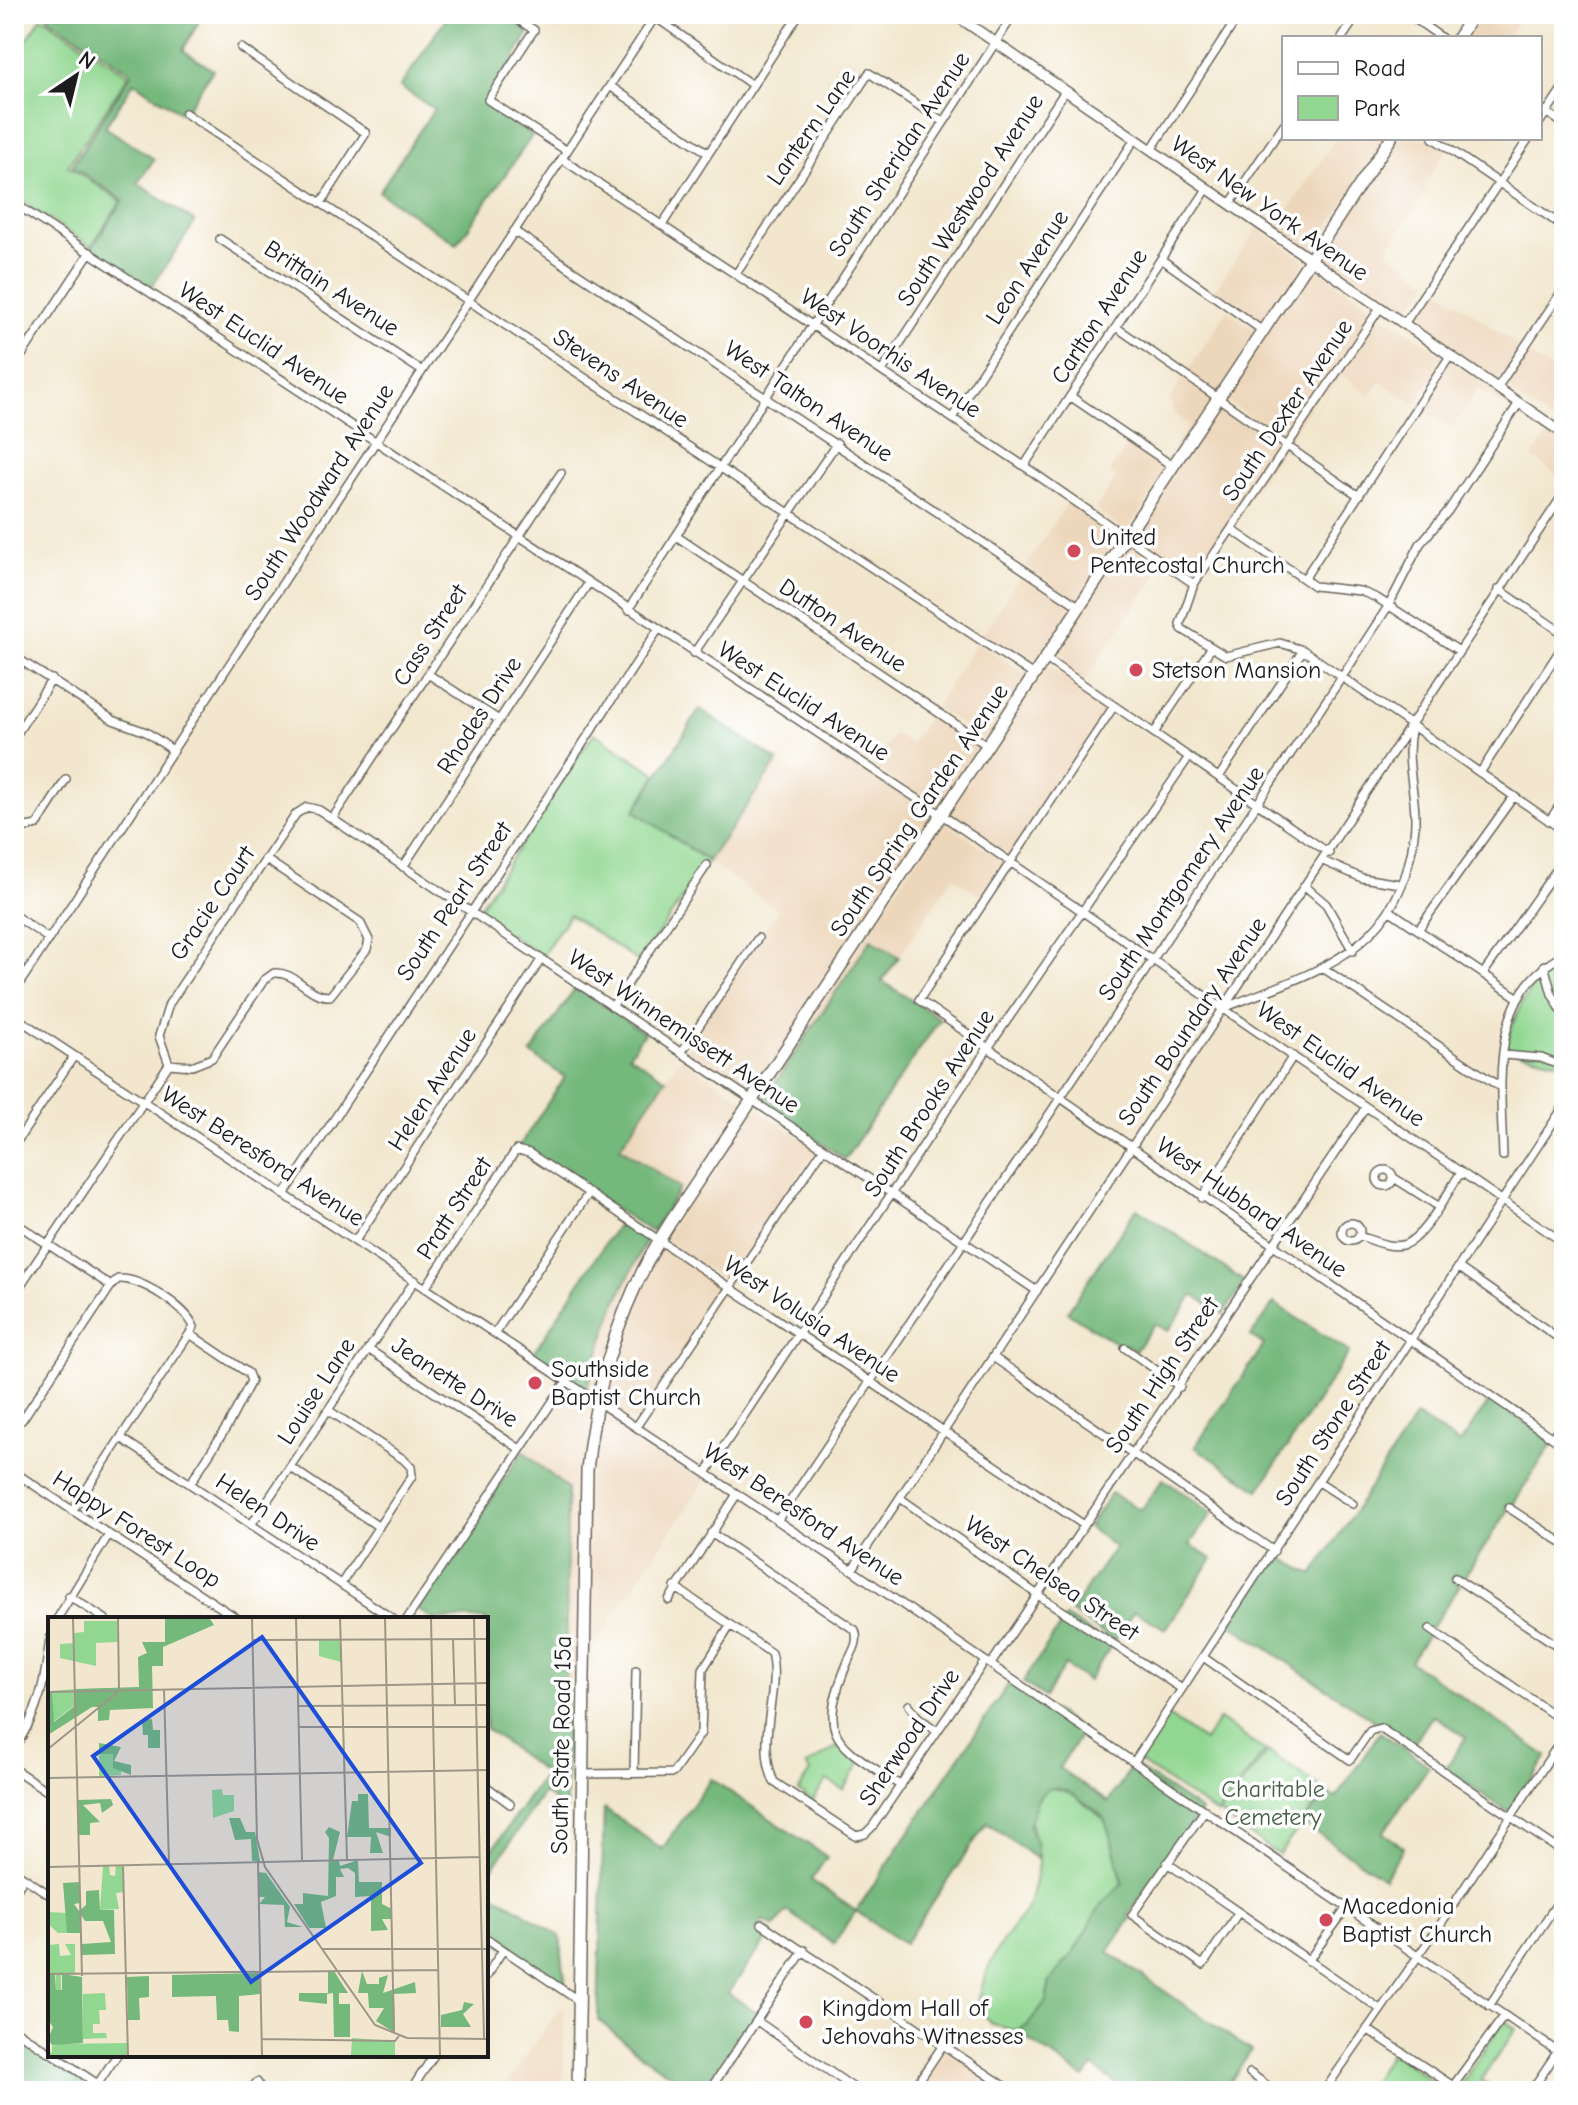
<svg xmlns="http://www.w3.org/2000/svg" width="1578" height="2105" font-family="'Comic Neue',sans-serif">
<style>
.built{fill:#edd7bb}
.green{fill:#91d791;stroke:#567a56;stroke-width:2}
.forest{fill:#74b87b;stroke:#486a4c;stroke-width:2}
.lines{fill:none;stroke-linecap:round;stroke-linejoin:round}
.minor-casing{stroke:#67635a;stroke-width:10}
.major-casing{stroke:#67635a;stroke-width:12}
.highway-casing{stroke:#67635a;stroke-width:14}
.minor{stroke:#fff;stroke-width:7}
.major{stroke:#fff;stroke-width:9}
.highway{stroke:#fff;stroke-width:11}
.poi-dot{fill:#d1495b;stroke:#fff;stroke-width:3}
.labels{text-anchor:middle;stroke-width:7;stroke-linejoin:round;paint-order:stroke}
.street-label{font-size:24px;fill:#1c1c1c;stroke:#fff}
.poi-label{font-size:24px;fill:#1c1c1c;stroke:#fff;text-anchor:start}
.park-label{font-size:24px;fill:#455d45;stroke:#fff}
.inset-road{fill:none;stroke:#9c9687;stroke-width:2}
.view{fill:#1d4ed8;fill-opacity:0.15;stroke:#1d4ed8;stroke-width:4}
.inset-edge{fill:none;stroke:#1c1c1c;stroke-width:4}
</style>
<rect width="100%" height="100%" fill="#fff"/>
<filter id="ink" filterUnits="userSpaceOnUse"><feTurbulence type="fractalNoise" baseFrequency=".0125" numOctaves="2"/><feDisplacementMap in="SourceGraphic" scale="16" xChannelSelector="R" yChannelSelector="G"/><feConvolveMatrix kernelMatrix="1 2 1 2 8 2 1 2 1" color-interpolation-filters="sRGB"/></filter>
<filter id="wash" filterUnits="userSpaceOnUse"><feTurbulence type="fractalNoise" baseFrequency=".006" numOctaves="4" result="noise"/><feDisplacementMap in="SourceGraphic" scale="32" xChannelSelector="R" yChannelSelector="G"/><feGaussianBlur stdDeviation="1.8" result="paint"/><feColorMatrix in="noise" values="0 0 0 0 0 0 0 0 0 0 0 0 0 0 0 0 0 1.4 0 .05"/><feComposite in="paint" operator="in"/></filter>
<g filter="url(#wash)">
<rect width="100%" height="100%" fill="#f2e7ce"/>
<path class="built" d="M1477,14H1522L1507,38H1461Z
M1336,138H1388L1310,255L1274,231Z
M1395,138H1428L1446,151L1424,185L1429,189L1387,251L1429,281L1403,319L1315,259Z
M1258,228L1306,261L1263,327L1213,292Z
M1311,264L1376,309L1287,442L1222,398Z
M1433,284L1521,348L1497,384L1408,323Z
M1227,310L1259,332L1218,395L1186,373Z
M1380,312L1446,357L1415,404L1381,382L1371,396L1341,375L1291,446Z
M1525,351L1564,380V430L1501,387Z
M1450,360L1515,404L1511,411L1479,388L1452,429L1419,407Z
M1183,378L1214,400L1173,462L1167,458L1189,426L1175,415L1169,400Z
M1219,403L1283,448L1193,579L1131,536Z
M1520,408L1564,438V480L1532,458L1547,436L1516,414Z
M1130,441L1169,468L1126,532L1095,510L1116,477L1109,472Z
M1069,500L1123,538L1080,603L1026,566Z
M1128,541L1163,566L1084,681L1050,658Z
M1023,572L1076,608L1034,672L981,636Z
M977,642L1030,677L987,742L935,707Z
M1046,663L1110,707L1010,859L946,814Z
M932,712L984,747L942,811L874,767L894,734L911,743Z
M823,742L938,816L751,1096L685,1052L778,910L708,861L778,761L801,776Z
M943,820L1006,864L984,898L953,877L899,957L871,939L821,1143L756,1100Z
M681,1057L748,1102L658,1236L652,1232L620,1148Z
M752,1105L817,1149L729,1283L663,1240Z
M648,1237L655,1242L594,1396L586,1390L596,1357L617,1300Z
M659,1245L725,1289L635,1423L599,1399L616,1338Z
M567,1384L593,1403L581,1666L565,1692V1640L523,1451Z
M598,1406L707,1478L587,1656L589,1490Z
M564,2004V2091H501L551,2021Z
M946,2051L1002,2091H919Z"/>
<path class="green" d="M42,17L129,75L68,166L121,201L91,246L14,197V59Z
M594,733L657,774L635,811L708,861L639,962L569,915L542,956L476,912Z
M1558,961L1564,981V1063L1509,1050L1507,1045C1516,1009 1527,985 1558,961Z
M1168,1716L1204,1741L1219,1719L1265,1751L1217,1814L1138,1761Z
M837,1747L860,1764L843,1790L827,1780L812,1801L798,1791L811,1772L806,1766Z
M1268,1751L1325,1791L1279,1855L1219,1813Z
M1050,1787L1072,1793L1106,1821L1123,1883L1102,1903L1074,1952L1050,1981L1046,2001L1028,2025L1016,2031L990,2023L977,2009C981,1984 989,1962 1003,1941C1011,1928 1027,1914 1030,1900C1033,1889 1039,1868 1038,1858C1035,1829 1017,1810 1050,1787Z
M1504,2020L1516,2029L1481,2080L1496,2091H1365L1392,2051L1443,2089L1457,2090Z"/>
<path class="forest" d="M49,14H188L199,21L183,50L213,70L186,110L181,113L134,82L105,127L154,159L138,183L195,222L151,288L91,249L123,200L72,166L132,73L47,17Z
M449,14H502L529,32L487,105L532,136L457,244L379,192L434,109L400,87Z
M700,709L778,761L708,861L635,811Z
M871,939L899,957L882,981L940,1019L845,1159L762,1103Z
M576,987L644,1033L629,1055L666,1079L620,1147L680,1188L652,1232L518,1148L565,1077L531,1054Z
M1137,1208L1245,1282L1223,1314L1193,1295L1168,1331L1154,1324L1135,1351L1125,1344L1122,1347L1067,1312Z
M621,1219L648,1237L617,1300L586,1390L533,1354Z
M1274,1303L1349,1352L1259,1490L1195,1447L1264,1345L1251,1336Z
M1490,1399L1553,1442L1512,1506L1506,1509L1508,1511L1463,1579L1455,1574L1451,1578L1460,1585L1432,1627L1426,1630L1429,1633L1410,1661L1547,1756L1510,1813L1445,1769L1466,1737L1433,1715L1412,1746L1229,1623L1275,1554L1313,1575L1416,1416L1460,1444Z
M523,1451L567,1489L566,1809L543,1793L486,1879V1859L545,1773L486,1729V1619H433L417,1609Z
M1163,1479L1212,1513L1190,1544L1212,1559L1166,1629L1134,1611L1114,1641L1070,1612L1115,1547L1088,1527L1111,1493L1141,1510Z
M1066,1617L1111,1646L1088,1681L1065,1665L1045,1697L1023,1682Z
M1010,1682L1083,1731L1059,1768L1108,1802L1133,1765L1201,1811L1128,1915L1131,1918L1108,1952L1251,2051L1224,2091H1125L1093,2066L1084,2078L1016,2031L1028,2025L1046,2001L1050,1981L1074,1952L1102,1903L1123,1883C1122,1877 1107,1823 1104,1819C1098,1811 1088,1805 1080,1799C1045,1775 1036,1794 1029,1828L1036,1841L1038,1860L987,1823L904,1944L856,1911L834,1944L787,1911L775,1927L762,1920L759,1925L772,1932L728,1993L758,2014L706,2091H696L645,2058L598,2020L604,1808L662,1849L711,1779L827,1857L811,1880L856,1911Z
M1380,1732L1429,1766L1383,1833L1404,1847L1384,1878L1304,1824L1326,1793L1336,1798Z
M486,1888L560,1936L566,1989L486,1934Z
M14,2033L93,2085L89,2091H14Z"/>
</g>
<g filter="url(#ink)">
<g class="lines">
<defs>
<path id="minor" d="M509,14L534,30L488,100L567,151
M1408,14L1442,38
M1554,14L1564,21
M655,17L752,85
M1342,38L1358,14
M241,48L366,133L321,203
M610,86L708,153
M1540,108L1564,124
M185,113L1035,676
M1540,122L1564,86
M1433,138L1564,227
M1151,150L1240,14
M562,159L1024,466L1194,584
M14,203L942,815L1564,1243
M1230,204L1284,124
M662,225L799,14
M514,231L1080,607
M220,239L422,371
M1161,259L1263,331
M736,274L869,73L944,122
M1380,308L1194,584L1180,624L1182,629L1226,656L1280,643L1303,650L1564,831
M1404,324L1529,138
M1116,327L1359,496
M14,367L90,252
M882,371L1065,91
M1497,388L1564,288
M1070,396L1174,467
M952,418L1135,139
M1024,466L1207,189
M1231,529L1314,586L1360,591L1377,598L1459,651
M676,536L988,746
M1304,579L1450,356
M1499,589L1564,634
M628,610L1014,14
M694,653L837,443
M14,656L113,720L146,732L174,751
M1046,659L1329,853
M428,674L499,720
M1114,706L919,1000L1564,1446
M1154,733L1211,648
M14,738L52,679
M1480,773L1564,644
M1219,777L1303,650
M332,819L561,473
M14,821L27,827L37,825L66,779
M1549,821L1564,799
M1323,861L1362,878L1400,884
M403,867L588,584
M1306,887L1326,904L1353,951
M1389,910L1517,997
M14,915L49,939
M1418,930L1514,796
M1544,965L1552,994L1564,1015
M1323,968L1500,1087
M1483,974L1564,859
M14,992L657,14
M612,1007L707,865
M1224,1008C1318,970 1400,952 1414,835C1419,800 1404,766 1411,731
M14,1016L852,1570L1564,2056
M681,1053L758,938
M1503,1055L1541,1058L1564,1067
M169,1064L159,1036L169,1004L296,814L307,807L319,810L1037,1291
M169,1064L192,1066L212,1058L264,980L274,973C296,971 308,997 330,996L367,949L369,940L360,922L265,859
M14,1146L74,1056
M1503,1156C1501,1085 1488,992 1564,955
M1377 1178a8 8 0 1 1 16 0a8 8 0 1 1-16 0Z
M1394,1178L1438,1206
M284,1195L658,630
M1202,1198L1293,1056
M14,1222L111,1286L118,1279C140,1277 186,1307 194,1327L72,1511
M1342 1232a9 9 0 1 1 18 0a9 9 0 1 1-18 0Z
M1359,1236C1373,1240 1388,1248 1402,1245C1423,1241 1449,1190 1461,1172
M355,1241L541,960
M1458,1267L1564,1342
M426,1287L516,1150L529,1153L1084,1525
M14,1295L169,1064
M495,1333L588,1194
M1125,1348L1180,1387
M368,1349L520,1449
M993,1357L1274,1551
M328,1410L403,1459L411,1467L412,1476L341,1584
M22,1420L111,1286
M636,1427L823,1149
M121,1438L393,1619
M1552,1438L1564,1419
M290,1467L379,1527
M14,1472L238,1619
M706,1473L988,1048L1189,757
M1319,1482L1353,1504
M190,1484L228,1425L251,1381L248,1373L190,1334
M900,1498L1038,1595L1182,1689
M1509,1508L1564,1544
M777,1521L1342,677L1389,605L1420,544L1448,511L1519,403
M251,1525L415,1280
M711,1533L855,1630C859,1641 854,1649 849,1659C814,1741 838,1743 901,1786
M852,1570L1564,493
M1455,1578L1564,1650
M675,1587L771,1653C781,1690 755,1740 774,1782L856,1836L865,1834L873,1826L985,1661
M69,1596L105,1619
M669,1600L737,1494
M57,1619L108,1536
M407,1619L567,1380
M1430,1629L1564,1722
M1203,1657L1350,1760L1370,1731L1380,1728L1564,1853
M991,1664L1366,1107
M909,1705L918,1717L937,1731
M14,1748C40,1712 45,1680 50,1638
M1134,1762L1564,1106
M14,1769L50,1793
M634,1773L636,1670
M583,1774L673,1773L701,1733L703,1669L730,1626
M486,1786L510,1804
M1205,1810L1132,1915L1203,1965L1238,1913
M1167,1863L1380,2009
M14,1871L50,1895
M14,1894L24,1878
M762,1924L1012,2091
M486,1938L579,2001
M1308,1961L1346,1909
M486,1976L503,1950
M1489,2006L1564,1893
M757,2021L858,2091
M14,2029L50,2053
M1367,2029L1453,2086L1504,2016
M54,2055L108,2091
M1250,2073L1275,2091
M413,2087L434,2055
M93,2091L117,2055
M250,2091L257,2082L262,2091
M709,2091L804,1950
M912,2091L943,2045
M1324,2091L1442,1922L1564,1736
M1531,2091L1564,2042"/>
<path id="major" d="M954,14L1564,434"/>
<path id="highway" d="M1458,38L1473,14
M578,2091L587,1470C596,1380 621,1299 670,1223L1391,138"/>
</defs>
<use href="#minor" class="minor-casing"/>
<use href="#major" class="major-casing"/>
<use href="#highway" class="highway-casing"/>
<use href="#minor" class="minor"/>
<use href="#major" class="major"/>
<use href="#highway" class="highway"/>
</g>
</g>
<g class="poi-dot">
<circle cx="1074" cy="551" r="8"/>
<circle cx="1136" cy="670" r="8"/>
<circle cx="535" cy="1383" r="8"/>
<circle cx="1326" cy="1920" r="8"/>
<circle cx="806" cy="2022" r="8"/>
</g>
<g class="labels">
<g class="street-label">
<text transform="translate(811 127) rotate(-55)" y="8">Lantern Lane</text>
<text transform="translate(899 154) rotate(-57)" y="8">South Sheridan Avenue</text>
<text transform="translate(970 200) rotate(-57)" y="8">South Westwood Avenue</text>
<text transform="translate(1270 208) rotate(35)" y="8">West New York Avenue</text>
<text transform="translate(1027 267) rotate(-57)" y="8">Leon Avenue</text>
<text transform="translate(332 288) rotate(33)" y="8">Brittain Avenue</text>
<text transform="translate(1099 316) rotate(-57)" y="8">Carlton Avenue</text>
<text transform="translate(264 343) rotate(34)" y="8">West Euclid Avenue</text>
<text transform="translate(891 353) rotate(34)" y="8">West Voorhis Avenue</text>
<text transform="translate(621 378) rotate(34)" y="8">Stevens Avenue</text>
<text transform="translate(809 401) rotate(34)" y="8">West Talton Avenue</text>
<text transform="translate(1287 410) rotate(-56)" y="8">South Dexter Avenue</text>
<text transform="translate(319 492) rotate(-57)" y="8">South Woodward Avenue</text>
<text transform="translate(843 625) rotate(34)" y="8">Dutton Avenue</text>
<text transform="translate(430 635) rotate(-57)" y="8">Cass Street</text>
<text transform="translate(804 701) rotate(33)" y="8">West Euclid Avenue</text>
<text transform="translate(479 715) rotate(-57)" y="8">Rhodes Drive</text>
<text transform="translate(919 810) rotate(-56)" y="8">South Spring Garden Avenue</text>
<text transform="translate(1181 883) rotate(-56)" y="8">South Montgomery Avenue</text>
<text transform="translate(454 901) rotate(-56)" y="8">South Pearl Street</text>
<text transform="translate(212 903) rotate(-56)" y="8">Gracie Court</text>
<text transform="translate(1192 1021) rotate(-56)" y="8">South Boundary Avenue</text>
<text transform="translate(684 1031) rotate(34)" y="8">West Winnemissett Avenue</text>
<text transform="translate(1341 1064) rotate(35)" y="8">West Euclid Avenue</text>
<text transform="translate(432 1089) rotate(-57)" y="8">Helen Avenue</text>
<text transform="translate(929 1103) rotate(-57)" y="8">South Brooks Avenue</text>
<text transform="translate(263 1156) rotate(33)" y="8">West Beresford Avenue</text>
<text transform="translate(1252 1207) rotate(35)" y="8">West Hubbard Avenue</text>
<text transform="translate(454 1208) rotate(-57)" y="8">Pratt Street</text>
<text transform="translate(812 1319) rotate(34)" y="8">West Volusia Avenue</text>
<text transform="translate(1162 1375) rotate(-56)" y="8">South High Street</text>
<text transform="translate(455 1382) rotate(33)" y="8">Jeanette Drive</text>
<text transform="translate(316 1391) rotate(-57)" y="8">Louise Lane</text>
<text transform="translate(1333 1423) rotate(-57)" y="8">South Stone Street</text>
<text transform="translate(268 1512) rotate(34)" y="8">Helen Drive</text>
<text transform="translate(804 1514) rotate(34)" y="8">West Beresford Avenue</text>
<text transform="translate(137 1529) rotate(33)" y="8">Happy Forest Loop</text>
<text transform="translate(1052 1578) rotate(34)" y="8">West Chelsea Street</text>
<text transform="translate(909 1737) rotate(-56)" y="8">Sherwood Drive</text>
<text transform="translate(561 1745) rotate(-89)" y="8">South State Road 15a</text>
</g>
<g class="poi-label">
<text x="1090" y="545">United<tspan x="1090" dy="28">Pentecostal Church</tspan></text>
<text x="1152" y="678">Stetson Mansion</text>
<text x="551" y="1377">Southside<tspan x="551" dy="28">Baptist Church</tspan></text>
<text x="1342" y="1914">Macedonia<tspan x="1342" dy="28">Baptist Church</tspan></text>
<text x="822" y="2016">Kingdom Hall of<tspan x="822" dy="28">Jehovahs Witnesses</tspan></text>
</g>
<g class="park-label">
<text x="1273" y="1797">Charitable<tspan x="1273" dy="28">Cemetery</tspan></text>
</g>
</g>
<g transform="translate(48 1617)">
<rect width="440" height="440" fill="#f2e7ce"/>
<path d="M36,4H69L70,25L48,26V49L12,41V27L26,26V16L36,15ZM271,23H293V45L271,39ZM27,72V88L5,105L4,74ZM51,137H65V151H73V158L51,159ZM174,172L175,178H186V194L165,201L164,173ZM55,249H61L62,258L67,259L68,249H75L76,275L68,276L71,292L52,293ZM0,295L19,296V316H10L0,307ZM11,327L12,339L23,338L17,327H27V357H13V373H8V357H0V328ZM57,376L58,393H51L52,407H45V416H58L59,421L35,422V377ZM304,421L347,424V439H303ZM79,426L80,439H0V431L4,437V429L10,427Z" fill="#91d791"/>
<path d="M117,1L162,2L166,8L115,30V49H104L105,91L62,93L61,103L50,104V90H44L0,118V75L4,74L6,105L28,88L27,72L91,70L90,40L99,36L94,25H117ZM104,102L105,113H112V131H100V118H95L94,103ZM51,126L73,130L66,144L83,148V158L65,151V137H51ZM310,177H320L321,211H343V220L328,215L335,236H322L323,220H299L304,184H310ZM63,182L65,188L54,196L52,186L35,188L52,205L42,206V218H31L30,183ZM181,201H192L198,215H207L212,244H204L203,222L187,223ZM281,210L292,215L285,243H291L292,249L310,243L311,265H334V287L344,292V302H334L340,313L323,314V279L307,280V256L300,251L292,252L296,260H288V279L273,285L278,311H261L246,287H255V276L280,279L281,221L277,215ZM210,255L218,256L242,290L239,305L255,310H237L236,288L211,287L217,280H211ZM32,265V286L26,287L31,294L38,288V274L51,273L52,293H66L67,337L34,338V327L63,325L55,304H37L33,298V316H19L15,266ZM280,354H286L300,376H291V387H302V420H286L285,376L279,377V387L251,384V376H280ZM314,354L319,367H331V361L340,358L335,376L367,365L368,376L346,377L347,416L328,404L336,391H321L320,376H310ZM212,356V377L191,379V415L181,414L180,403H169L168,379L124,380V358ZM7,357L8,373H14V357L34,360L35,426L4,428L0,422L5,410L0,403V358ZM101,359V380L91,381L92,403H80L79,360ZM416,385L426,387L415,397L423,410H393V398L414,393Z" fill="#74b87b"/>
<path class="inset-road" d="M25,1L34,359M70,1L71,74M204,1L209,222L217,250L327,408L359,421L438,422M248,1L254,243M292,1L299,243M337,1L346,416M383,1L392,439M426,1L436,421M405,22L407,88M205,23L440,22M116,72L121,247M0,75L440,66M250,89L440,88M251,110H440M0,132L70,75M0,161L440,153M210,244L214,439M75,248L80,439M0,250L432,240M274,332H440M0,357L391,353M214,422L347,424L351,419"/>
<path class="view" d="M214,20L373,246L203,365L45,139Z"/>
<rect width="440" height="440" class="inset-edge"/>
</g>
<rect width="1578" height="2105" fill="none" stroke="#fff" stroke-width="48"/>
<rect x="1282" y="36" width="260" height="104" fill="#ffffff" stroke="#a4a4a4" stroke-width="2"/>
<rect x="1298" y="62" width="40" height="12" fill="#ffffff" stroke="#a4a4a4" stroke-width="2"/>
<text x="1354" y="76" font-size="24" fill="#1c1c1c">Road</text>
<rect x="1298" y="96" width="40" height="24" fill="#91d791" stroke="#a4a4a4" stroke-width="2"/>
<text x="1354" y="116" font-size="24" fill="#1c1c1c">Park</text>
<g transform="translate(76 76) rotate(35)" stroke="#ffffff" stroke-width="6" paint-order="stroke">
<path d="M0-6L14 30L0 20L-14 30Z" fill="#1c1c1c"/>
<text y="-12" font-size="22" font-weight="bold" text-anchor="middle" fill="#1c1c1c">N</text>
</g>
</svg>
